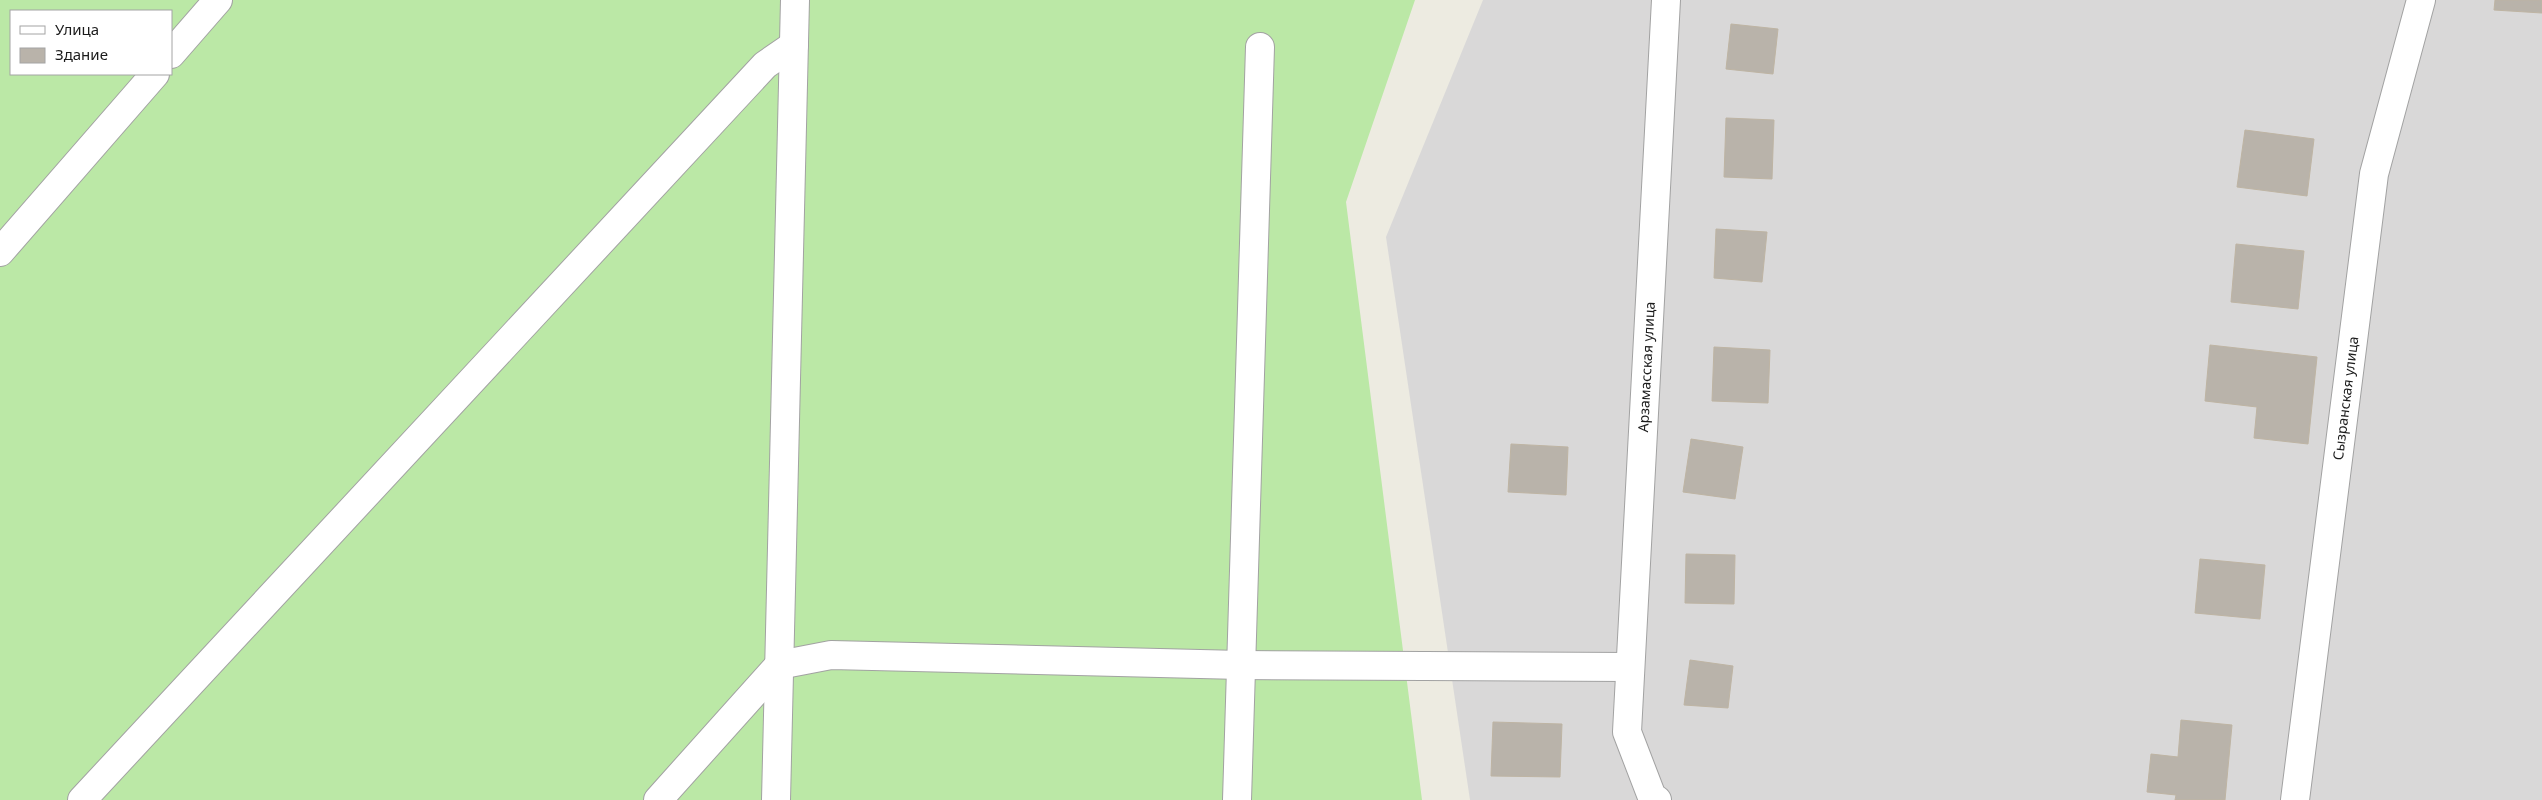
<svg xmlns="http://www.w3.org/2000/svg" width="2542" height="800" font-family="'Noto Sans',sans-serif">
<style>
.residential{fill:#d9d8d8}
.grass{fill:#bbe8a6;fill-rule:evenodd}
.building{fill:#b9b3aa;stroke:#beb4a3}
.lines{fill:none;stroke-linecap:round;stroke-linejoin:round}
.minor-casing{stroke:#a2a2a2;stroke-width:30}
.minor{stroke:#fff;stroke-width:28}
.labels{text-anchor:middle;stroke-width:4;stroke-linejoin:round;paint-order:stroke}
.street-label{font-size:14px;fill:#1b1b1b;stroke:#fff}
</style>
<rect width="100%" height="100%" fill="#edebe1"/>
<path class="residential" d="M1483,0H2542V800H1470L1386,237Z"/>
<path class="grass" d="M0,0H1415L1346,202L1422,800H0ZM11,11H171V74H11Z"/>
<path class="building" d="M2495,0H2542V13L2494,10Z
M1731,24L1778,29L1773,74L1726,69Z
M1726,118L1774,120L1772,179L1724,177Z
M2245,130L2314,139L2307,196L2237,187Z
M1716,229L1767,232L1762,282L1714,278Z
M2236,244L2304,251L2298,309L2231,302Z
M2210,345L2317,357L2308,444L2254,438L2257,407L2205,401Z
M1714,347L1770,350L1768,403L1712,401Z
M1691,439L1743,447L1735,499L1683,492Z
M1511,444L1568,447L1566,495L1508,492Z
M1686,554L1735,555L1734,604L1685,603Z
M2200,559L2265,565L2260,619L2195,613Z
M1690,660L1733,666L1728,708L1684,705Z
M2181,720L2232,725L2225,800H2175L2176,795L2147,792L2151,754L2178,757Z
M1493,722L1562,724L1560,777L1491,776Z"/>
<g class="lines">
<defs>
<g id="minor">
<path d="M171,54L218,0"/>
<path d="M0,252L155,74"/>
<path d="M82,800L765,65L794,45"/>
<path d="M658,800L779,665L831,655L1241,665L1630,667"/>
<path d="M776,800L795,0"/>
<path d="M1237,800L1260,47"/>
<path id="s1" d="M1657,800L1652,797L1627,732L1666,0"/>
<path id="s2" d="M2295,800L2374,174L2421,0"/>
</g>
</defs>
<use href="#minor" class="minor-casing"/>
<use href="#minor" class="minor"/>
</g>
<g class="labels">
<g class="street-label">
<text dy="5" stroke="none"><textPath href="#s1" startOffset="441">Арзамасская улица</textPath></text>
<text dy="5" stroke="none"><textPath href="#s2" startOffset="405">Сызранская улица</textPath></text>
</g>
</g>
<rect x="10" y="10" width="162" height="65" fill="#ffffff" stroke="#a4a4a4"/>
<rect x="20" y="26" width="25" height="8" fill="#ffffff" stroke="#a4a4a4"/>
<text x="55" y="35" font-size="15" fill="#1b1b1b">Улица</text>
<rect x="20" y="48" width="25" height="15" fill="#b9b3aa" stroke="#a4a4a4"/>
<text x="55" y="60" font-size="15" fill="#1b1b1b">Здание</text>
</svg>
